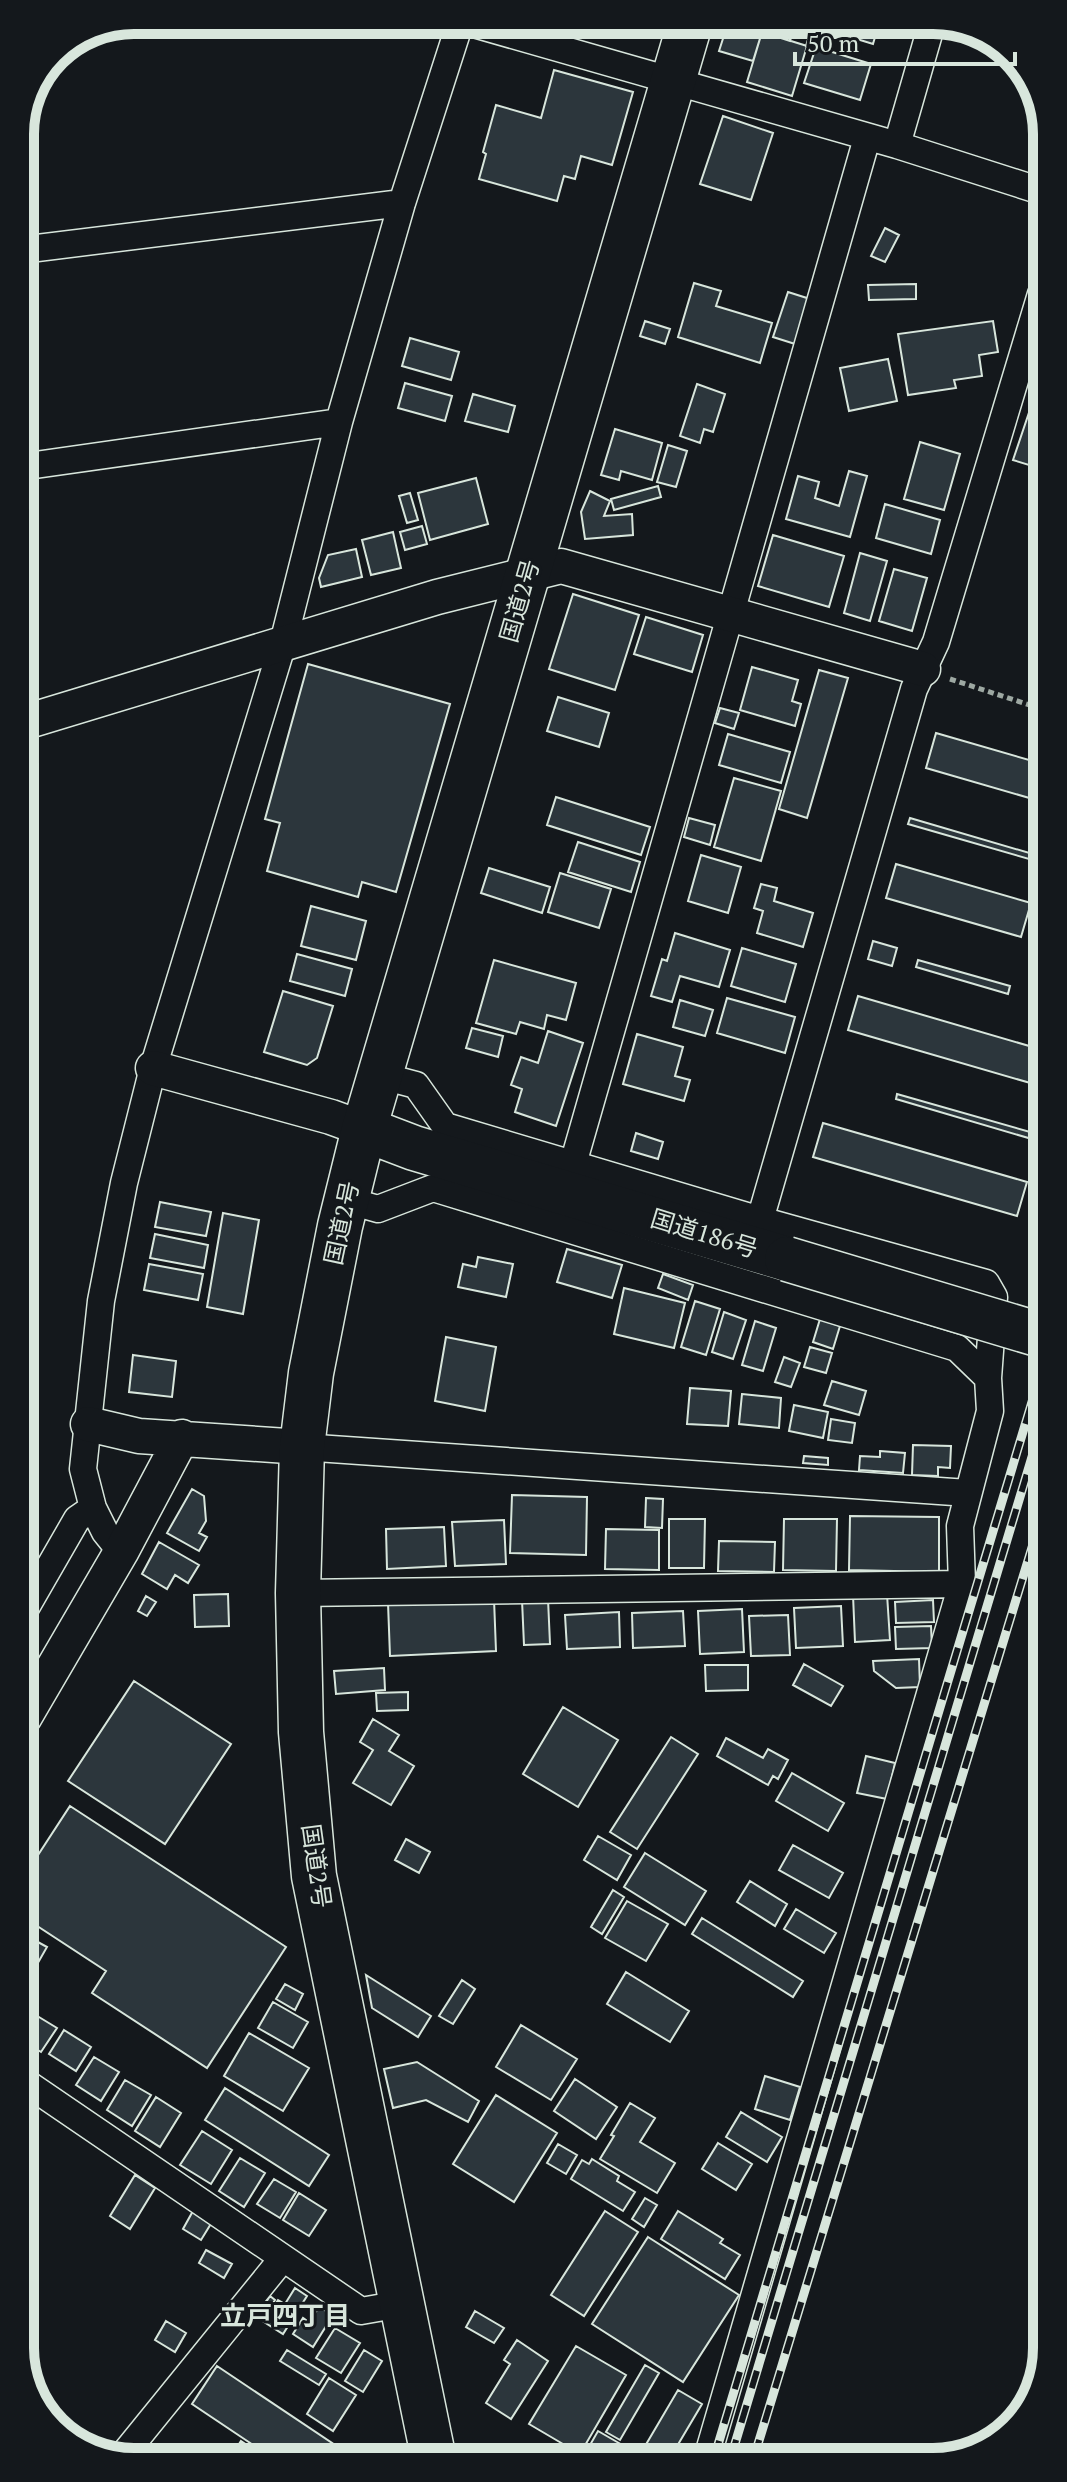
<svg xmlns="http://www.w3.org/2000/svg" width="1067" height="2482" font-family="'PT Serif','Noto Sans JP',serif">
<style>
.building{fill:#2c363c;stroke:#d8e6dc;stroke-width:2}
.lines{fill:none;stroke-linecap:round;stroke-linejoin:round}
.minor-casing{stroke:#d8e6dc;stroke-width:29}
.tertiary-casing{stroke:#d8e6dc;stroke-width:37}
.trunk-casing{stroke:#d8e6dc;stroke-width:47}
.path{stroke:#9da8a2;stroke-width:5;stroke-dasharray:6 4;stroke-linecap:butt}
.minor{stroke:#14181c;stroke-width:26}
.tertiary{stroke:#14181c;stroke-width:34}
.trunk{stroke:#14181c;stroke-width:44}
.rail-casing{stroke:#d8e6dc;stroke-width:9}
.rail{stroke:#14181c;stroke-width:6;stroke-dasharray:18;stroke-linecap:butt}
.trunk-bridge-casing{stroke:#d8e6dc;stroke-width:47;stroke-linecap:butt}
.trunk-bridge{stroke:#14181c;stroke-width:44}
.wall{stroke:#d8e6dc;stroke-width:4}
.labels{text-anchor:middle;stroke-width:6;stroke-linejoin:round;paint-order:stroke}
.street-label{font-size:24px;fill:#d8e6dc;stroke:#14181c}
.neighbourhood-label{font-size:26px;font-weight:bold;fill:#d8e6dc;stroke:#14181c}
.rim{fill:none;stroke:#d8e6dc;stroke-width:10}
</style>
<rect width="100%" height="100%" fill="#14181c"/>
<path class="building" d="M729,20H797L790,41L762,32L753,61L719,51Z
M820,20H880L873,44L818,27Z
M762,32L807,46L792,96L747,82Z
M816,47L871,64L860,100L804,83Z
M554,70L633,92L612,165L581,156L575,179L564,176L557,201L479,179L486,154L483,152L496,105L541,118Z
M723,116L773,133L751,200L700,184Z
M885,228L899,235L885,262L871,256Z
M694,283L721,291L716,306L772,323L760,363L678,337Z
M916,284V299L869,300L868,285Z
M788,292L810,299L795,344L773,337Z
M645,321L670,329L665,344L640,336Z
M993,321L998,352L979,355L982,376L954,380L956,388L908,395L898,334Z
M410,338L459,352L451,380L402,366Z
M888,359L897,401L849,411L840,368Z
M1042,374V469L1013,460Z
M405,383L452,396L445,421L398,408Z
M697,384L725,394L713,432L704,429L700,443L680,436Z
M473,394L515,406L508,432L465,421Z
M615,429L662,443L652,480L621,471L619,480L601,475Z
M920,442L960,454L944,510L904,499Z
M668,445L687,451L676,487L657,482Z
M849,471L867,476L850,537L786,519L798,476L819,482L815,498L839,506Z
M476,478L488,524L430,540L418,493Z
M658,486L661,497L614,510L611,499Z
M590,491L610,501L604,516L632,514L633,535L585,539L581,512Z
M410,493L418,520L407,523L399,496Z
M885,504L940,520L931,554L876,538Z
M422,526L427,544L405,550L400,532Z
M393,532L401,568L371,575L362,540Z
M773,535L844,556L829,607L758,586Z
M356,549L362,577L321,587L319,578L328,555Z
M860,553L887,561L870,621L844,613Z
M894,569L927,578L912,631L879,621Z
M573,594L639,615L615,690L549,669Z
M646,617L703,635L692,672L634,654Z
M308,664L450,704L396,892L362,882L358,897L267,871L280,823L265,819Z
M752,667L798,680L792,701L801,704L795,726L740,710Z
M819,670L848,678L807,818L779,809Z
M558,697L609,713L599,747L547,731Z
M720,708L739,713L734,729L715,723Z
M936,733L1043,764V802L926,768Z
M728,734L790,752L781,783L719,765Z
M734,778L781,791L761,861L714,847Z
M556,797L650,827L641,855L547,825Z
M689,818L715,825L710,845L684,837Z
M910,818L1043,857V863L908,824Z
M578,842L640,862L631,892L568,872Z
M701,855L741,867L728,913L688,901Z
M896,864L1031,903L1021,937L886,898Z
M489,868L550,887L542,913L481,893Z
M560,873L611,889L599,928L548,912Z
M761,884L777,888L774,901L813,913L803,947L757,933L763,911L754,908Z
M311,906L366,921L356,960L301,946Z
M675,933L730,950L719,987L680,976L672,1002L651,996L662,959L667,961Z
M873,941L897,948L892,966L868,959Z
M742,948L796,964L785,1002L731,986Z
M297,954L352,969L345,996L290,981Z
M494,960L576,983L566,1020L547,1015L544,1029L520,1022L516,1034L476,1023Z
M918,960L1010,986L1008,994L916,967Z
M283,991L333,1006L317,1058L307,1065L264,1052Z
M858,996L1043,1050L1044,1087L848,1030Z
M727,998L795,1017L785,1053L717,1033Z
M680,1000L713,1010L705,1036L673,1027Z
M472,1028L503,1036L498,1057L466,1048Z
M548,1031L583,1043L556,1126L515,1112L522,1089L511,1085L521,1057L538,1063Z
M637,1034L683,1047L675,1076L690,1080L684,1101L623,1084Z
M897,1094L1044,1136L1042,1142L896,1099Z
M823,1123L1027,1182L1017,1216L813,1157Z
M636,1133L663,1142L658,1159L631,1151Z
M160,1202L211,1212L206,1236L155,1227Z
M223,1213L259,1220L243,1314L207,1307Z
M155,1234L208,1245L204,1268L150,1258Z
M567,1249L622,1265L612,1298L557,1282Z
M478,1257L513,1264L506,1297L458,1287L463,1264L476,1267Z
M149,1264L203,1274L198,1300L144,1290Z
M663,1274L693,1285L688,1300L658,1288Z
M624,1288L685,1303L674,1348L614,1334Z
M695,1301L720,1309L706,1355L681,1347Z
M724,1312L746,1320L733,1359L712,1352Z
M820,1319L840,1326L833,1349L813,1342Z
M755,1321L776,1328L763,1371L742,1365Z
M446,1337L496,1347L485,1411L435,1401Z
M810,1347L832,1353L826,1373L804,1367Z
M133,1355L176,1361L172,1397L129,1392Z
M784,1357L800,1363L791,1387L775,1382Z
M832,1381L866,1391L859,1415L824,1405Z
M690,1388L731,1391L728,1426L687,1424Z
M742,1394L781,1398L779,1428L739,1424Z
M794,1405L828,1412L823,1438L789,1431Z
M831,1419L855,1423L852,1443L828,1440Z
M913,1445L951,1446L950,1468L938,1467V1476L912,1475Z
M880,1451L905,1453L903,1473L859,1470L860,1456L880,1457Z
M804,1456L828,1458V1465L803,1463Z
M192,1489L204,1496L206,1521L199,1533L207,1537L199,1551L167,1533Z
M512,1495L587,1497L586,1555L510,1553Z
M646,1498L663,1499L662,1528L645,1527Z
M850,1516L939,1517V1572L849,1570Z
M669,1519H705L704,1568H669Z
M784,1519H837L836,1571L783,1570Z
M504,1520L506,1564L455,1566L452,1522Z
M444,1527L446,1566L387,1569L386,1529Z
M606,1529L659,1530V1570L605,1569Z
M719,1541L775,1542L774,1572L718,1571Z
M159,1542L199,1565L188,1583L175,1575L167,1589L142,1574Z
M228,1594L229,1626L195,1627L194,1595Z
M887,1594L890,1640L855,1642L853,1595Z
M146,1596L156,1602L147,1616L138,1611Z
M494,1599L496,1651L390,1656L388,1603Z
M548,1599L550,1644L524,1645L522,1600Z
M933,1600L934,1622L896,1623L895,1602Z
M841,1606L843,1646L796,1648L794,1608Z
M742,1609L744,1652L700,1654L698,1611Z
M683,1611L685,1646L633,1648L632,1613Z
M619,1612L620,1647L567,1649L565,1615Z
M788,1615L790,1655L751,1656L749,1616Z
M931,1626L932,1648L896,1649L895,1627Z
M919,1659L920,1687L896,1688L874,1671L873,1661Z
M804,1664L843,1686L831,1706L793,1685Z
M705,1665H748V1690L706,1691Z
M384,1668L385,1690L336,1694L334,1671Z
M134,1681L231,1744L165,1844L68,1781Z
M408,1692V1710L377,1711L376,1693Z
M563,1707L618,1740L578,1807L523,1774Z
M373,1719L399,1735L389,1751L414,1766L391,1805L353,1783L373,1750L360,1742Z
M671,1737L698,1754L637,1849L610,1832Z
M726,1738L763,1758L768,1749L788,1760L778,1779L773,1776L768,1785L717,1756Z
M866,1756L895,1763L887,1799L857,1793Z
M792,1773L844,1803L828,1831L776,1801Z
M70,1806L286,1947L207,2068L92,1993L106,1971L25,1918V1875Z
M598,1836L631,1855L617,1880L584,1860Z
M406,1839L430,1852L419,1873L395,1860Z
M793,1845L843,1873L829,1898L779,1870Z
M645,1853L706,1891L685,1925L624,1887Z
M750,1881L787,1904L775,1926L737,1902Z
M613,1890L624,1897L602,1934L591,1927Z
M627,1901L668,1924L646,1961L605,1938Z
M796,1909L836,1933L824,1953L784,1929Z
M702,1918L803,1981L793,1997L692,1934Z
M25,1935L47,1947L27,1982H25Z
M626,1972L689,2011L670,2042L607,2004Z
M366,1975L431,2016L418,2037L372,2008Z
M462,1980L475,1989L453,2024L439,2016Z
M285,1984L303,1994L295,2010L276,1999Z
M273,2002L308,2022L293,2048L258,2028Z
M34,2014L57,2028L41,2052L25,2042V2029Z
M521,2025L577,2059L551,2100L496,2067Z
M64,2030L91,2047L76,2071L49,2054Z
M249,2033L309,2068L283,2111L224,2076Z
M94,2057L119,2072L101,2101L76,2085Z
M417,2062L479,2101L468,2122L426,2100L393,2108L384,2069Z
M765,2076L800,2087L790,2120L755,2109Z
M575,2079L617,2107L596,2139L554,2111Z
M125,2080L151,2095L132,2126L107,2110Z
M225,2088L329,2155L309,2186L205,2120Z
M496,2095L557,2133L514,2202L453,2164Z
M156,2097L181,2113L160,2147L135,2131Z
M630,2103L655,2118L640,2142L675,2163L657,2193L600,2159L614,2136L611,2135Z
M741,2112L782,2137L767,2162L726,2137Z
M202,2131L232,2150L211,2184L180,2165Z
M718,2143L752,2164L736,2190L702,2169Z
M558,2144L577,2155L566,2174L547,2163Z
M240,2158L265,2173L244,2207L219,2191Z
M592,2159L619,2176L617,2181L635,2192L623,2211L571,2179L582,2160L589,2164Z
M135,2175L155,2188L130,2229L110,2216Z
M274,2179L296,2192L280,2218L257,2204Z
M299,2193L326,2210L309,2236L283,2220Z
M645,2198L657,2205L644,2227L632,2219Z
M193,2211L212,2222L201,2240L183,2229Z
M605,2211L638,2232L584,2316L551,2295Z
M678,2211L723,2239L720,2243L740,2255L725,2279L661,2239Z
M648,2237L739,2295L683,2382L592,2324Z
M206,2250L232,2264L224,2278L199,2263Z
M295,2288L307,2296L283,2334L264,2322L278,2300L285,2304Z
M270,2296L275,2300L263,2319L257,2316Z
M319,2307L333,2315L313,2347L293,2334L303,2318L309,2322Z
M475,2311L504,2328L494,2343L466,2327Z
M166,2321L186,2333L175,2352L155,2340Z
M335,2328L360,2343L341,2373L316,2358Z
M517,2340L548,2361L511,2419L486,2403L510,2364L504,2360Z
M576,2346L626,2375L580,2454L529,2424Z
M287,2350L326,2374L319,2385L280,2361Z
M364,2350L382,2361L363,2392L345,2381Z
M645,2365L659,2373L620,2440L606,2432Z
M217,2366L350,2455L346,2460L277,2461L192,2404Z
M329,2378L356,2395L333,2431L307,2414Z
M678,2390L702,2404L670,2458H649L641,2453Z
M598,2431L631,2450L626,2458L582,2459Z
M241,2441L270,2460V2461H248L234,2452Z
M153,2450L171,2461L146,2462Z"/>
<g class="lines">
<defs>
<path id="minor" d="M460,20L897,145L1041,191
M897,145L933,20
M21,250L402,203
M21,467L339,422
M382,1076L416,1085L445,1126L760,1220L986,1283L994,1297L988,1378
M573,1164L867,138
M346,1200L378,1209L433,1188L957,1348L988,1378L990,1411L960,1526L962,1584L707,2458
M760,1220L914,689L936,642L1041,294
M302,1447L968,1493
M121,1552L105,1532L93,1508L83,1469L101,1301L124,1183L153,1068L283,643L339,422L402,203L461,20
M298,1593L962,1584
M24,1611L77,1519L93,1508
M25,2082L361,2311L401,2304
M120,2459L283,2258"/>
<path id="tertiary" d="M22,723L437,597L561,566L923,669
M153,1068L331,1117L364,1129
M88,1424L139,1436L302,1447
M24,1718L121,1552L182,1437"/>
<path id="trunk" d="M364,1129L414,1148L787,1259
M434,2460L314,1876L301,1732L298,1593L302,1447L311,1373L340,1226L364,1129L691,20"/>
</defs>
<use href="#minor" class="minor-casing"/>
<use href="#tertiary" class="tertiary-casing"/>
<use href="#trunk" class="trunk-casing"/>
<path class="path" d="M950,679L1042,709"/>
<use href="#minor" class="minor"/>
<use href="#tertiary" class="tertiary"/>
<use href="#trunk" class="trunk"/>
<defs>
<path id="rail" d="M731,2457L1044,1417
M754,2457L1045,1505
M714,2458L1044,1362"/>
</defs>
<use href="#rail" class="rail-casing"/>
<use href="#rail" class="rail"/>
<defs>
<path id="trunk-bridge" d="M787,1259L1044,1336"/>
</defs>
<use href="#trunk-bridge" class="trunk-bridge-casing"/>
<use href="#trunk-bridge" class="trunk-bridge"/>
<path class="wall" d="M807,46L815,20"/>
</g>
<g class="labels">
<g class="street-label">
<text transform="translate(520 601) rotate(-74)" y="8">国道2号</text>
<text transform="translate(342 1223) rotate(-78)" y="8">国道2号</text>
<text transform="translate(704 1234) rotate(17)" y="8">国道186号</text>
<text transform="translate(316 1866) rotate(82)" y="8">国道2号</text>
</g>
<g class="neighbourhood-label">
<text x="285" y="2325">立戸四丁目</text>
</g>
</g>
<path d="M0 0H1067V2482H0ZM134 34H933A100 100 0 0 1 1033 134V2348A100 100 0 0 1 933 2448H134A100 100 0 0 1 34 2348V134A100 100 0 0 1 134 34Z" fill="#14181c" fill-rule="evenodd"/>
<path class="rim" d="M134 34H933A100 100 0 0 1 1033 134V2348A100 100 0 0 1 933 2448H134A100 100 0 0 1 34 2348V134A100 100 0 0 1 134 34Z"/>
<path d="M795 52v12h220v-12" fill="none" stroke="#d8e6dc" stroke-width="4"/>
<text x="807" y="52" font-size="24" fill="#d8e6dc" stroke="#14181c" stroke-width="6" paint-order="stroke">50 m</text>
</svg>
